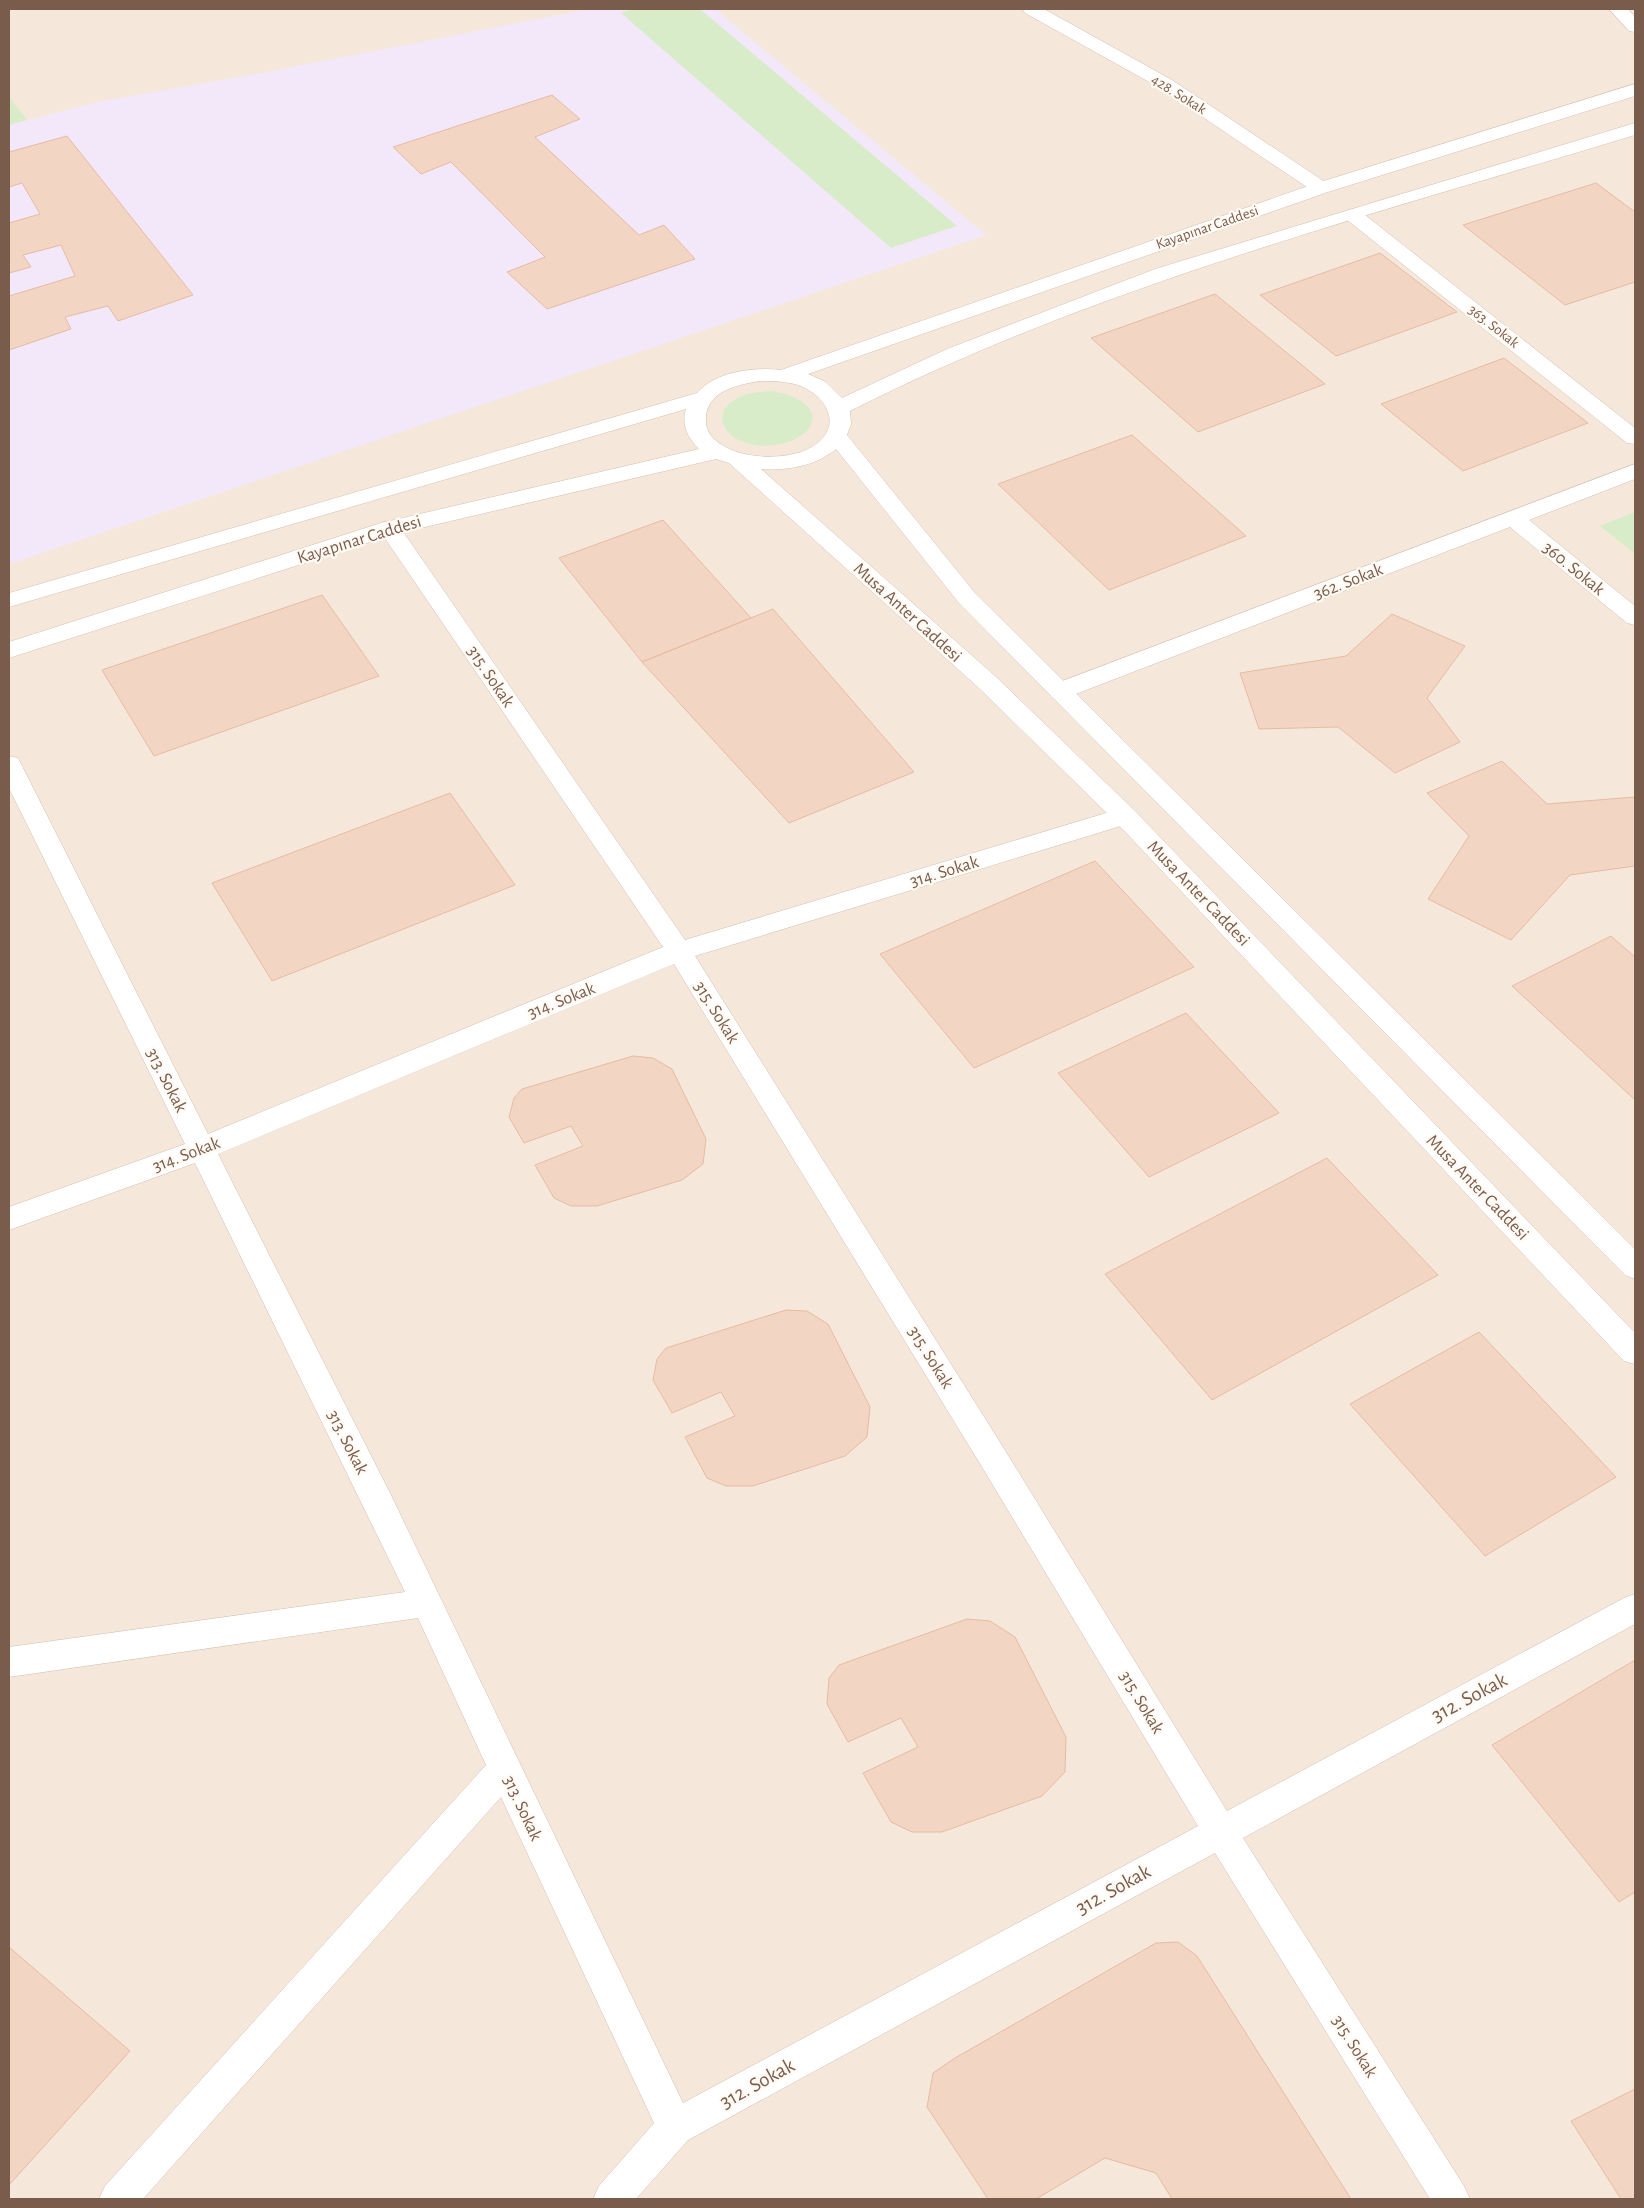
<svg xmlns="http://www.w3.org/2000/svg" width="1644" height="2208" font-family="'Alegreya Sans',sans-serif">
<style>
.residential{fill:#f5e8da}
.education{fill:#f3e8fa}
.green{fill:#d8ecc9}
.building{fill:#f3d5c3;stroke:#e6bba3}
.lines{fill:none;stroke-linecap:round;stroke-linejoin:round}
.minor-casing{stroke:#d1beb0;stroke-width:1}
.secondary-casing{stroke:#d6c0b0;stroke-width:1}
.minor{fill:#fff;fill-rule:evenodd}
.secondary{fill:#fff;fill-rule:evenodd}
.labels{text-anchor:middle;stroke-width:4.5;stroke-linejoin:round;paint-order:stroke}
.far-street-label{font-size:15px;fill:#7a5c4d;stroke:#fffaf3}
.street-label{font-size:18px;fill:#7a5c4d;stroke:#fffaf3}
.near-street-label{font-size:21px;fill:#7a5c4d;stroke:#fffaf3}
</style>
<rect width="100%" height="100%" fill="#fdf6ec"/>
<path class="residential" d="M9,9H1635V2199H9Z"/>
<path class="education" d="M590,9H715L986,235L9,564V125L102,101L251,75Z"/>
<path class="green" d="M635,9H700L957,226L891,248L621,13Z
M9,97L27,120L9,125Z
M773,391C854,408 794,462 741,441C722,433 714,413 733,401C744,392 760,392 773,391Z
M1635,512V554L1600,526Z"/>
<path class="building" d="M552,95L580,119L535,137L639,235L664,225L695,259L547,309L507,272L545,257L451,162L421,174L393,147Z
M67,136L193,295L118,321L108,306L65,317L71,329L9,350V296L75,276L61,245L23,255L31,267L9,273V223L40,214L22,183L9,187V152Z
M1596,183L1635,212V282L1565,305L1463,225Z
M1380,253L1457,312L1336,356L1260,295Z
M1215,294L1325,384L1198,432L1091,338Z
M1504,358L1588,423L1463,471L1381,404Z
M1132,435L1246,536L1109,590L998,484Z
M663,520L751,618L642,662L559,558Z
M322,595L379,676L154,756L102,670Z
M773,609L914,772L789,823L642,662Z
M1392,614L1465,646L1427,698L1460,742L1395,773L1338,727L1259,729L1240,673L1346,656Z
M1502,761L1547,804L1635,797V866L1570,875L1511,940L1428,899L1469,836L1427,793Z
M450,793L515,885L272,981L212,883Z
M1095,861L1194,967L974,1068L880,954Z
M1611,936L1635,957V1100L1512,986Z
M1186,1013L1279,1113L1149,1177L1058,1073Z
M633,1056L653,1058L672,1069L706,1139L703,1164L682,1180L597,1206H571L554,1198L535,1165L583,1146L571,1126L524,1143L509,1117L514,1098L522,1089Z
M1327,1158L1438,1275L1212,1400L1105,1274Z
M786,1310L807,1311L828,1324L870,1407L867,1437L845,1456L753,1486H726L707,1478L685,1437L735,1416L721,1392L672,1413L653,1380L657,1359L666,1348Z
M1479,1332L1616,1477L1485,1556L1350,1404Z
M967,1619L990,1621L1015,1637L1066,1737L1065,1772L1042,1796L942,1832H912L891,1822L863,1773L918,1747L901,1718L848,1742L827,1704L829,1678L839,1665Z
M1635,1660V1892L1619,1902L1492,1745Z
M1178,1942L1197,1956L1351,2199H1172L1156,2173L1105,2158L1036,2199H988L927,2107L933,2073L955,2058L1156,1943Z
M9,1947L130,2051L9,2185Z
M1635,2089V2199H1621L1571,2121Z"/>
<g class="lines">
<defs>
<path id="minor" d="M1022,9H1044L1172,80L1328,184L1331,188L1328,192H1314L1160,88L1025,13Z
M1609,9H1628L1635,17V32L1629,31Z
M1353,209L1360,211L1635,428V444L1627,443L1346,219L1343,215L1346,211Z
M1635,464V479L1529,520L1635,606V625L1627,623L1510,527L1068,697L1060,699L1052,697L1048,691L1052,685Z
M389,521L397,523L685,940L1116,810L1125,807L1134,810L1137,816L1134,822L695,956L1001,1444L1227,1811L1624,1598L1635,1594V1624L1243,1838L1464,2186L1470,2199H1430L1215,1853L688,2140L636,2199H593L599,2186L654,2123L501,1797L143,2199H99L105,2186L486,1765L418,1618L9,1677V1647L405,1592L195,1163L9,1230V1207L185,1144L9,788V756L18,758L21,764L208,1134L663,947L378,528L381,523ZM674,964L979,1462L1198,1826L683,2103L390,1493L218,1154Z"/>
<path id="secondary" d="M1635,84V96L1328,192L808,374L826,382L842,398L947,349L1155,269L1635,123V135C1372,215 1096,286 850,411L851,424L847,435L975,593L1635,1249V1279L1625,1275L959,603L836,449C816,466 786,471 761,469L995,676L1134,810L1635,1333V1364L1624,1361L1116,822L979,688L729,463L716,459L395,534L9,658V642L381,523L699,449C688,438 681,425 686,409L9,607V593L697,393C716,371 754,367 781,370L1314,184ZM759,381C772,381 788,381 801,386C833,400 843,433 806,450C781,461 736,459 715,440C708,434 705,426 706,416C709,390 738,385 759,381Z"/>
</defs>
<use href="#minor" class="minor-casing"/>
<use href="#secondary" class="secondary-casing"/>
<use href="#minor" class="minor"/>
<use href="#secondary" class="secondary"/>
</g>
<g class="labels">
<g class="far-street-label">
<text transform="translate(1179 94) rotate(32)" y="5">428. Sokak</text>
<text transform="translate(1207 227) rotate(-19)" y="5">Kayapınar Caddesi</text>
<text transform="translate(1494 326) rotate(38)" y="5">363. Sokak</text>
</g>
<g class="street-label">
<text transform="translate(359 539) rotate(-17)" y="6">Kayapınar Caddesi</text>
<text transform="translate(1574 568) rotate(39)" y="6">360. Sokak</text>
<text transform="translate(1348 581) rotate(-21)" y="6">362. Sokak</text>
<text transform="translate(908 612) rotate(42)" y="6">Musa Anter Caddesi</text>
<text transform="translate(491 676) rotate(56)" y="6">315. Sokak</text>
<text transform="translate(944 871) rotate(-17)" y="6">314. Sokak</text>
<text transform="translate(1199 893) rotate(46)" y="6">Musa Anter Caddesi</text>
<text transform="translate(561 1000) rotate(-22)" y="6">314. Sokak</text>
<text transform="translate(717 1012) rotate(58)" y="6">315. Sokak</text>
<text transform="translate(167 1080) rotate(63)" y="6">313. Sokak</text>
<text transform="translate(186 1154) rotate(-21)" y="6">314. Sokak</text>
<text transform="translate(1478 1187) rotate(46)" y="6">Musa Anter Caddesi</text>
<text transform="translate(931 1357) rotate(58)" y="6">315. Sokak</text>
<text transform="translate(348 1442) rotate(63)" y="6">313. Sokak</text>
<text transform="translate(1142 1702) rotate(59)" y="6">315. Sokak</text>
<text transform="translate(523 1808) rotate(65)" y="6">313. Sokak</text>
<text transform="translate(1355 2046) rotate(58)" y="6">315. Sokak</text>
</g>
<g class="near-street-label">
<text transform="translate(1469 1697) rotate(-28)" y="7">312. Sokak</text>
<text transform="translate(1113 1889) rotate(-29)" y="7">312. Sokak</text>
<text transform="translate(757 2083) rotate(-29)" y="7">312. Sokak</text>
</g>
</g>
<rect width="1644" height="2208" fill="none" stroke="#7a5c4d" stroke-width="20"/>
</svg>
